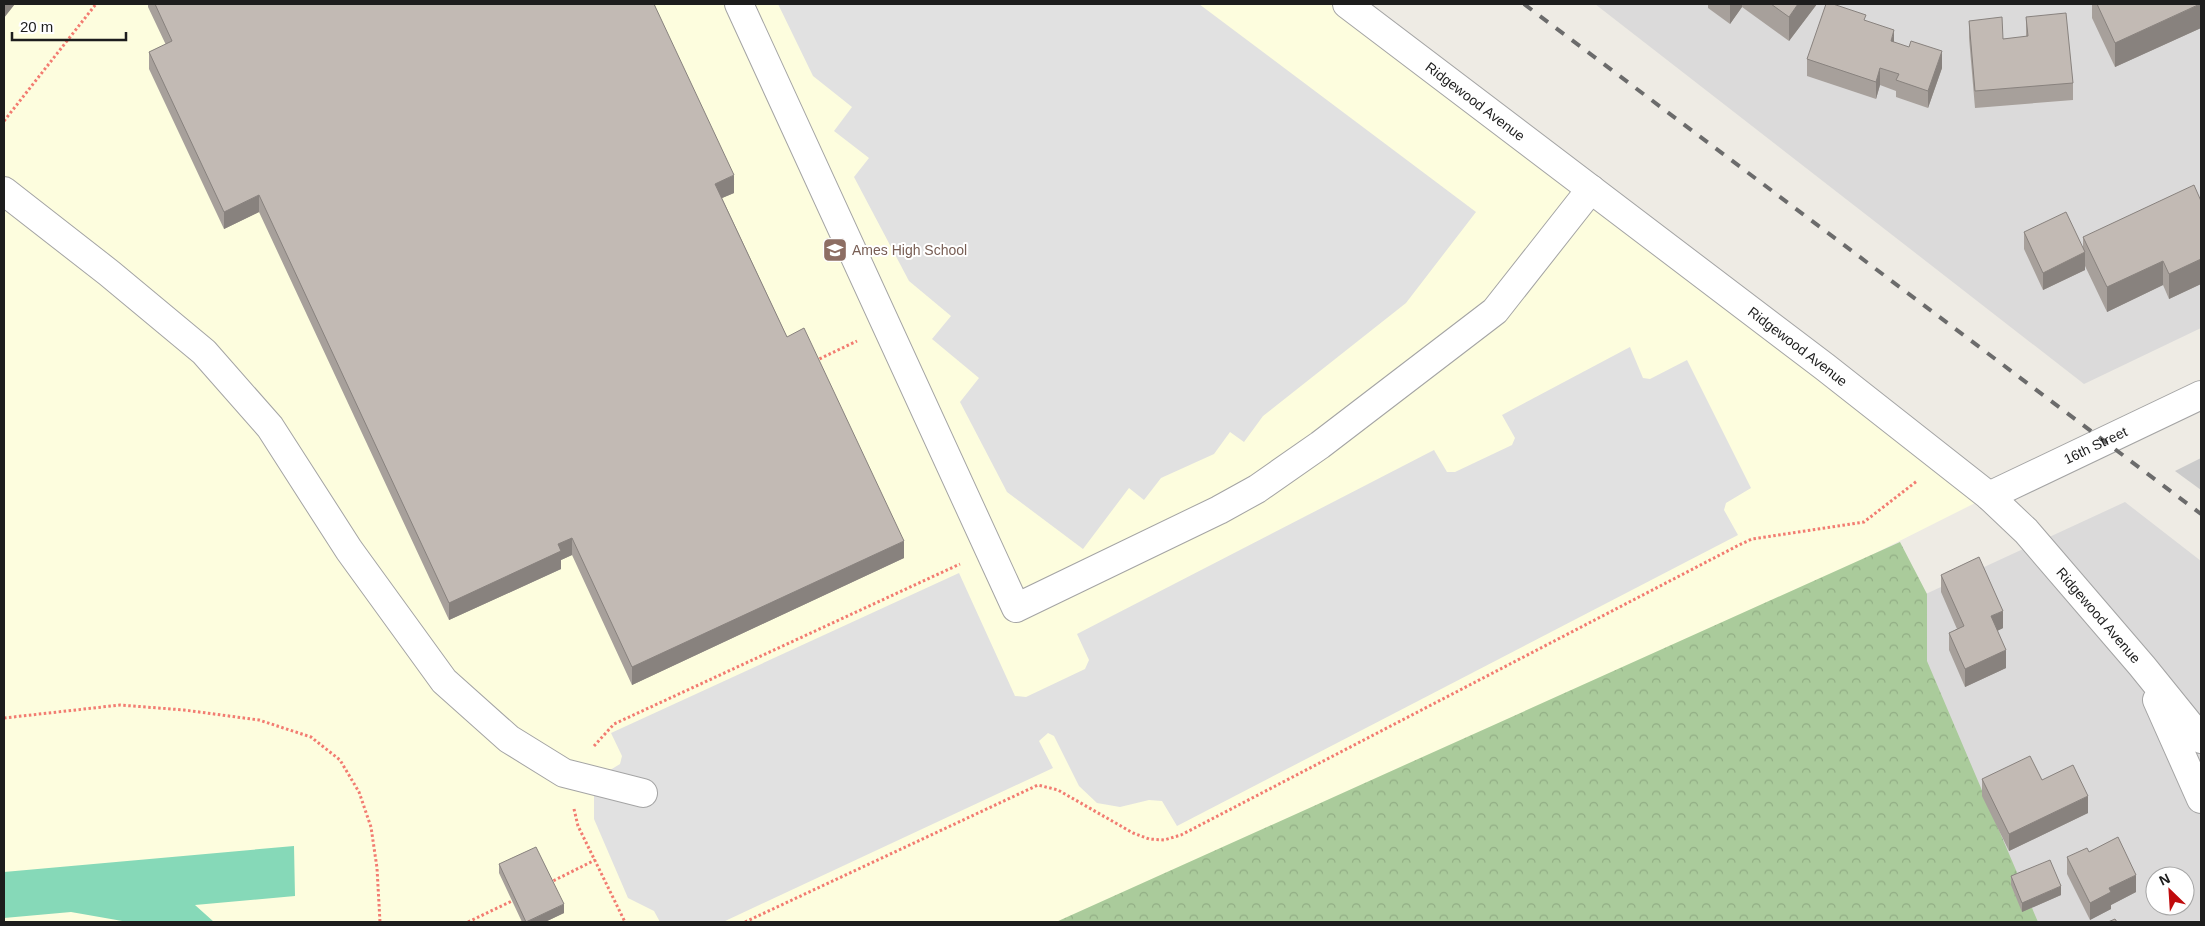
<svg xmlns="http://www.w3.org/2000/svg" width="2205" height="926" font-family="Helvetica,sans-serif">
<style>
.residential{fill:#dbdada;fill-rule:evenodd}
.education{fill:#fdfdde}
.religious{fill:#cbcbcb}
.forest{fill:url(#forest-crowns)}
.pitch{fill:#86d9b8}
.parking{fill:#e1e1e1}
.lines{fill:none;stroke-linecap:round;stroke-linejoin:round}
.minor-casing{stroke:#a4a4a4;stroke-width:30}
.path{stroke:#f27c71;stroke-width:3;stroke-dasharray:2.5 2.5;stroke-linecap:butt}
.minor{stroke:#fff;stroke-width:28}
.rail{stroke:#6b6b6b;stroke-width:4;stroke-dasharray:10 10;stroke-linecap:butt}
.wall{fill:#a7a09b}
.shaded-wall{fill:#88827e}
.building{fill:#c2bab4;stroke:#88827e}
.labels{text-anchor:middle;stroke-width:4;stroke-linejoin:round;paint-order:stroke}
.street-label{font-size:14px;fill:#1d1d1d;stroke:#fff}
.education-label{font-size:14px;fill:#785e54;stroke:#fff;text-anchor:start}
</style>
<defs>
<pattern id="forest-crowns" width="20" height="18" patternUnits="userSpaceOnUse" patternTransform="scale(1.25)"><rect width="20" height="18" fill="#aacb9b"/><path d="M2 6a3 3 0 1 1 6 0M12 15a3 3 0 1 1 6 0" fill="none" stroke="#92ae85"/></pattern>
</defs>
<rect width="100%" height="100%" fill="#eeebe4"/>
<path class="residential" d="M1595,4H2201V328L2084,384Z
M2125,502L2201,561V922H1979L1837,635ZM2155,876H2185V906H2155Z"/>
<path class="education" d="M4,4H1344L1989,496L1142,922H4Z"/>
<path class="religious" d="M2201,458V490L2175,471Z"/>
<path class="forest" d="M1900,542L1927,594V661L2038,922H1056Z"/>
<path class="pitch" d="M294,846L295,896L195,905L214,922H128L71,912L4,918V872Z"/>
<path class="parking" d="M778,4H1199L1476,212L1406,303L1263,416L1244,442L1230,432L1214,454L1161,478L1144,500L1129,488L1083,549L1007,492L960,402L979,378L932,339L951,316L909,281L854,177L869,158L834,131L852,107L813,76Z
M1630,347L1643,378L1650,379L1687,360L1751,488L1726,503L1724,510L1738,535L1177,826L1162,801L1149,800L1120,807L1097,803L1079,786L1054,736L1048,733L1039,741L1053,768L723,922H660L654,911L628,898L594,819V793L602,775L620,764L622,756L611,733L959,573L1015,696L1026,697L1085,669L1089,660L1077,634L1434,450L1447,472H1455L1512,445L1515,438L1502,415Z"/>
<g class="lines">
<defs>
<g id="minor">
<path d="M739,4L1016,608L1219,510L1257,489L1320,445L1495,311L1591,189"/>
<path id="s1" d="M1347,4L1825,367L1989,496L2026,531L2142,666L2201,739"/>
<path d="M4,191L109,273L204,352L270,427L349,550L444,681L509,739L564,773L643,793"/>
<path id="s2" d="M1989,496L2201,395"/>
<path d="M2157,700L2201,799"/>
</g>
</defs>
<use href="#minor" class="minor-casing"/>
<path class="path" d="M4,121L96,4
M815,361L857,341
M4,718L120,705L184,710L259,720L311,737L340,760L359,792L371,827L377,868L380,922
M594,746L614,724L960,564
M574,809L578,826L625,922
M549,883L595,860
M468,922L514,900
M745,922L1038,785L1058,790L1133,833L1149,839L1164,840L1181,835L1739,545L1752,539L1864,522L1917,481"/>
<use href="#minor" class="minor"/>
<path class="rail" d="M1524,4L2201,514"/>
</g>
<path class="wall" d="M148,4H654L734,193L722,198L787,337L904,558L632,685L572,555L561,560V569L449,620L259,212L224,229L149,69V52L166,45L148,7Z
M1708,4H1817L1789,41L1742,7L1730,24L1708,8Z
M2092,4H2201V28L2115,67L2092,18Z
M2026,17L2073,83V100L1975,108L1969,38V21L2003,39L2026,37Z
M1866,21L1894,42L1942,68L1928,108L1896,97V91L1880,85L1876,99L1807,76V59Z
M2201,201V284L2169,299L2163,285L2107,312L2085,266V270L2043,290L2024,249V232L2083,248V237Z
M1941,575L2003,628L1997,631L2006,668L1965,687L1949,650V633L1957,629L1941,592Z
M1982,779L2042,780L2088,813L2009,851L1982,796Z
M2089,852L2136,892L2111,905V909L2090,920L2067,874V857Z
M499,864L564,913L545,922H522L499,873Z
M2011,876L2061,895L2022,912L2011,885Z"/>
<path class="shaded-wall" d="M4,4H15L4,18Z
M1730,4H1742V7L1730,24Z
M1798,4H1817L1789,41V17Z
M2201,4V28L2115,67V43Z
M1894,30V48L1891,41Z
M1942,51V68L1928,108V91Z
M1880,68V85L1876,99V82Z
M734,175V193L715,201V184Z
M259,195V212L224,229V212Z
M2085,252V270L2043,290V273Z
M2201,259V284L2169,299V274Z
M2163,261V285L2107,312V287Z
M572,538V555L561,560V569L449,620V603L558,544Z
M904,541V558L632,685V667Z
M2003,611V628L1991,634V616Z
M2006,650V668L1965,687V669Z
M2088,796V813L2009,851V834Z
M2136,875V892L2111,905V909L2090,920V903L2109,888Z
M2061,886V895L2022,912V903Z
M564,904V913L545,922H527Z"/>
<path class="building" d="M155,4H654L734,175L715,184L787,337L804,328L904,541L632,667L572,538L558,544L561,551L449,603L259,195L224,212L149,52L172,41Z
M1771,4H1798L1789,17Z
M1826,4H1833L1866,15L1864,20L1894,30L1891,41L1909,47L1911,41L1942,51L1928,91L1896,80L1899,74L1880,68L1876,82L1807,59Z
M2097,4H2200L2115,43Z
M2066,13L2073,83L1975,91L1969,21L2002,17L2003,39L2028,36L2026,17Z
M2194,185L2201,201V259L2169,274L2163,261L2107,287L2083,237Z
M2066,212L2085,252L2043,273L2024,232Z
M1979,557L2003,611L1991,616L2006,650L1965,669L1949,633L1964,626L1941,575Z
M2030,756L2042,780L2073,765L2088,796L2009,834L1982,779Z
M2118,837L2136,875L2109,888L2111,892L2090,903L2067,857L2087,848L2089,852Z
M536,847L564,904L526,922L499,864Z
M2050,860L2061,886L2022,903L2011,876Z
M2115,919L2117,922H2108Z"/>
<defs>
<symbol id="school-square" viewBox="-11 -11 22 22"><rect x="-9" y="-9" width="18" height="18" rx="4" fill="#8d6e63" stroke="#fff"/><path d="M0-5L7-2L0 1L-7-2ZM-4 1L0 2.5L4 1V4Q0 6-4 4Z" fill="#fff"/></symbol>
</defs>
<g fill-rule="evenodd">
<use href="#school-square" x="821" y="236" width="28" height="28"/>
</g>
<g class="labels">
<g class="street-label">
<text dy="5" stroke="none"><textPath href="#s1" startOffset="161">Ridgewood Avenue</textPath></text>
<text dy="5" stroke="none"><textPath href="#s1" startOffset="566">Ridgewood Avenue</textPath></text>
<text dy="5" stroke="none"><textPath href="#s2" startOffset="118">16th Street</textPath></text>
<text dy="5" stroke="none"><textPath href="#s1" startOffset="971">Ridgewood Avenue</textPath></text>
</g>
<g class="education-label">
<text x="852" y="255">Ames High School</text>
</g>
</g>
<rect width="2205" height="926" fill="none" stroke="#1d1d1d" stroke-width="10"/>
<g transform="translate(2170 891) rotate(335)"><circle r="24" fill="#ffffff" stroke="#a5a5a5"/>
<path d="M0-4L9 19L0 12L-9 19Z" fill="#c00b0d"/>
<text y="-8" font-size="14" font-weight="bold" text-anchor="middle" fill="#1d1d1d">N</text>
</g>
<path d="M12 32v8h114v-8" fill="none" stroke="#1d1d1d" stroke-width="2.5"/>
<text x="20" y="32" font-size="15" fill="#1d1d1d" stroke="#ffffff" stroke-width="4" paint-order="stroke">20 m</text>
</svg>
